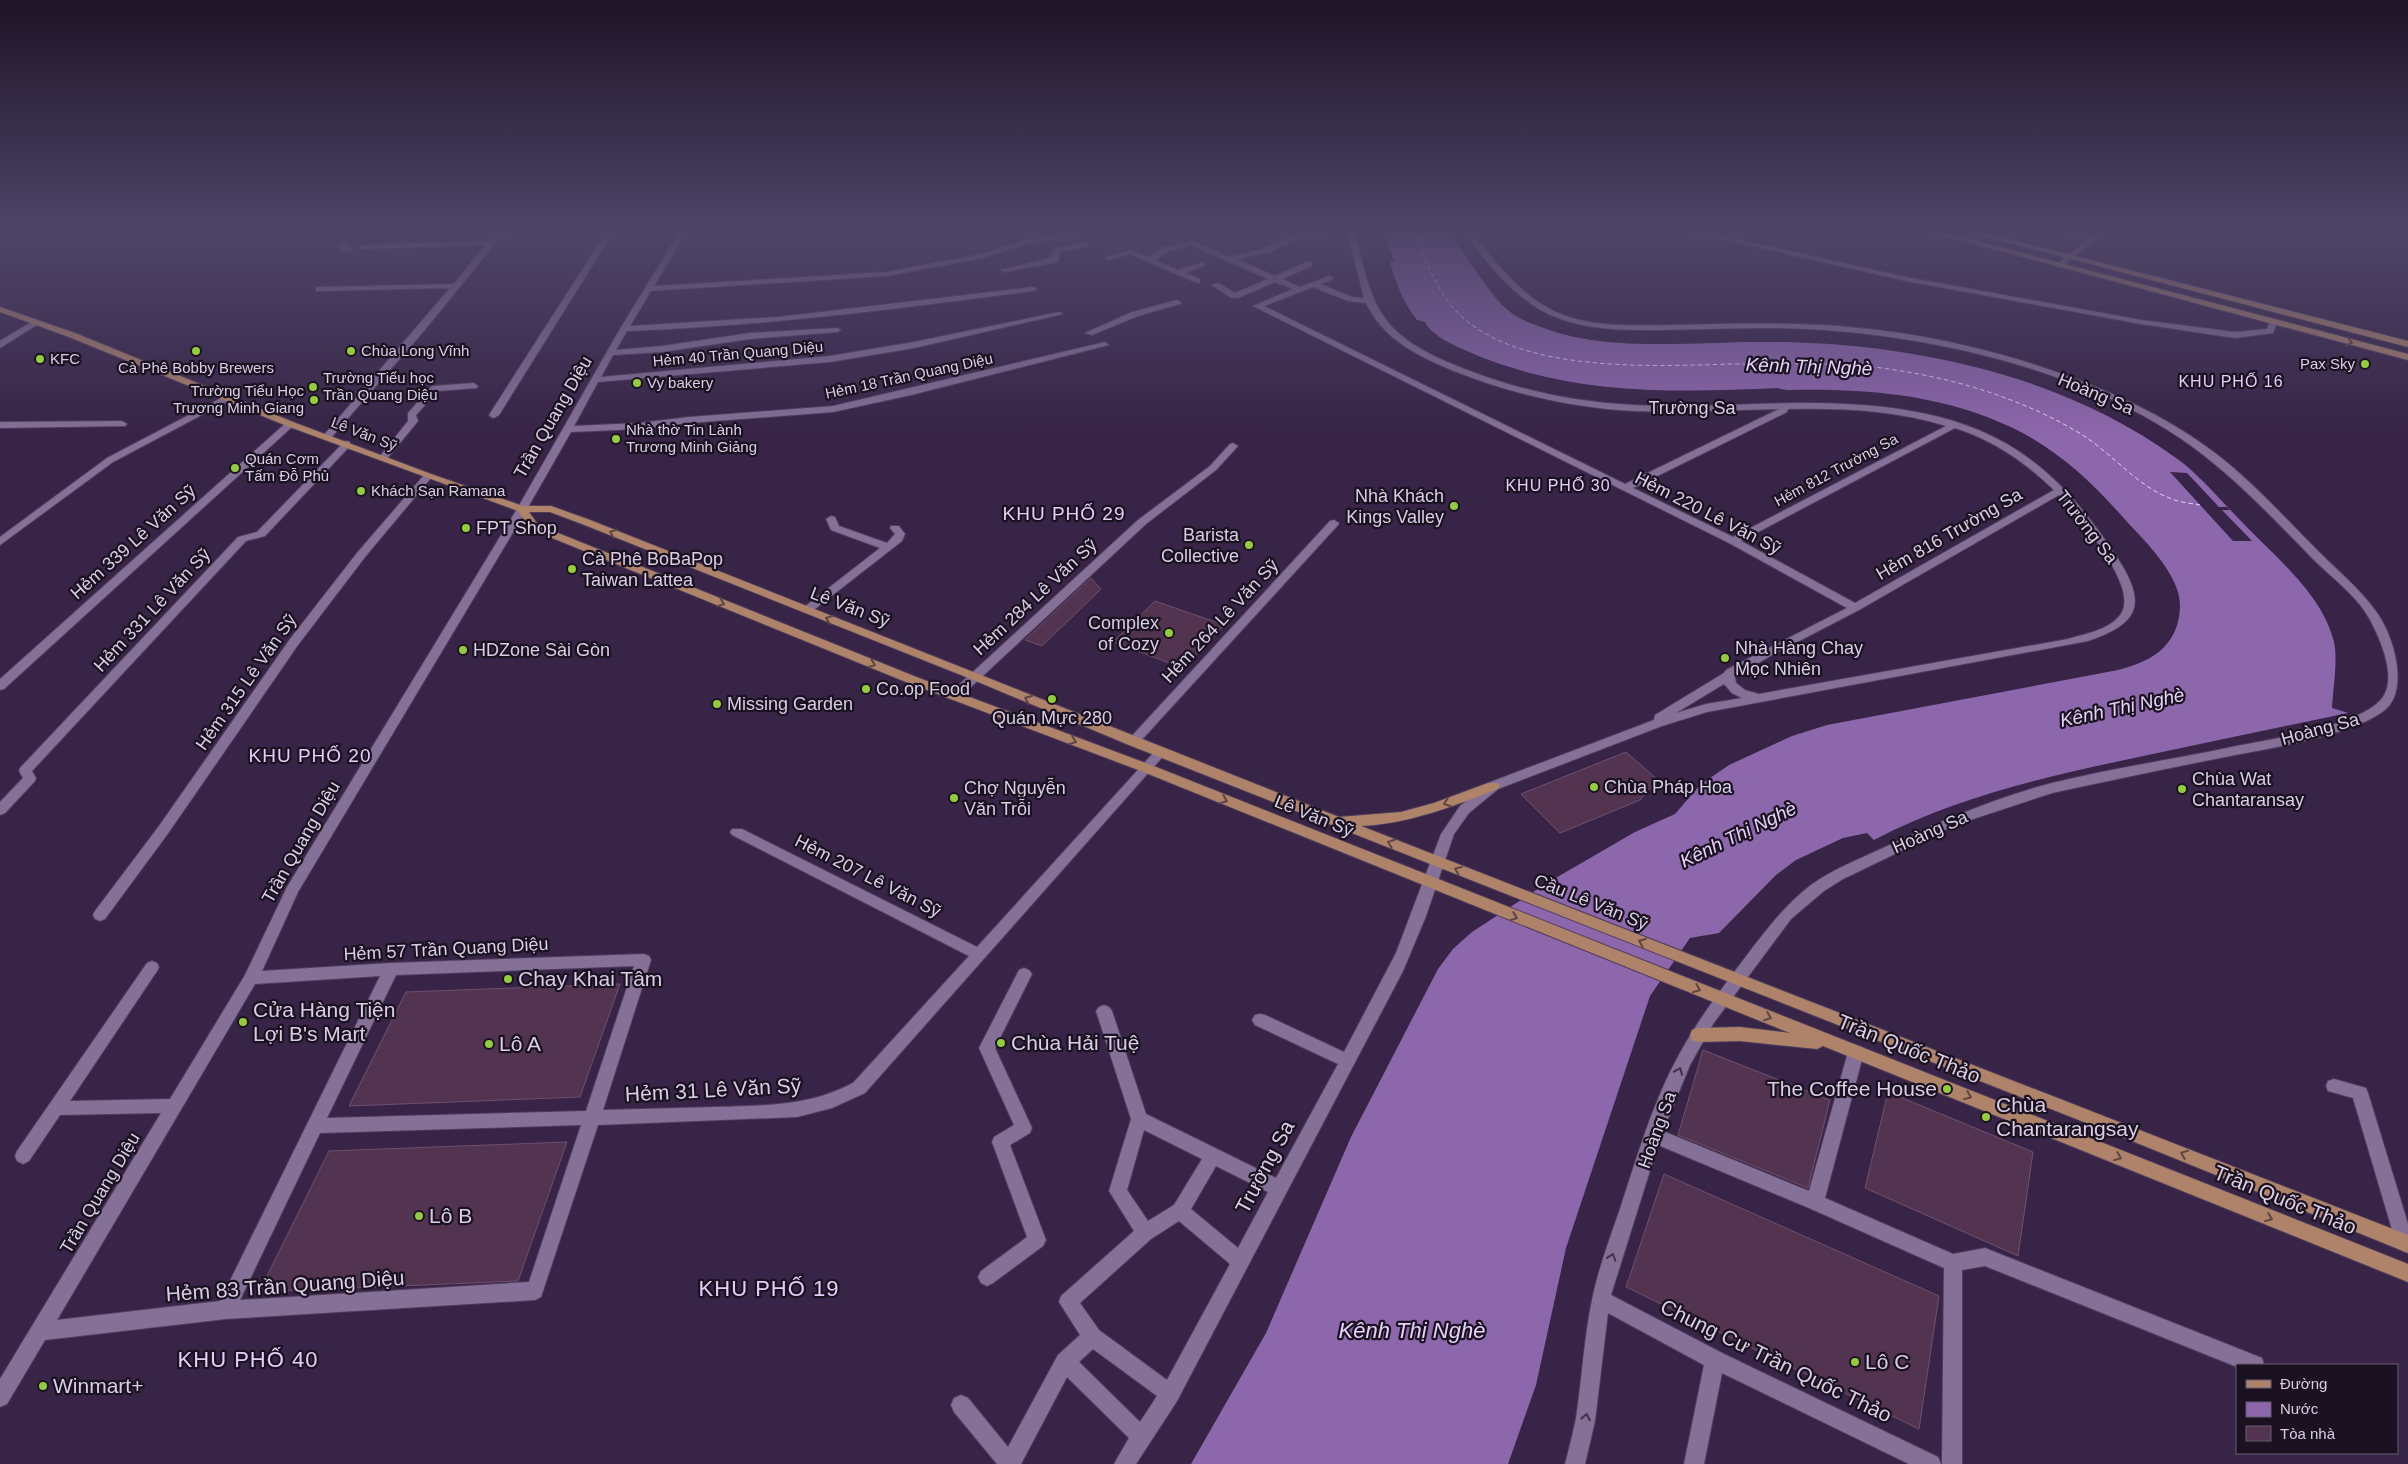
<svg xmlns="http://www.w3.org/2000/svg" width="2408" height="1464" font-family="Arial,sans-serif">
<style>
.water{fill:#8d67ac}
.pier{fill:#372446}
.lines{fill:none;stroke-linecap:round;stroke-linejoin:round}
.ferry{stroke:#e6d2f8;stroke-width:1;stroke-dasharray:4.5 3;stroke-linecap:butt}
.building{fill:#523350;stroke:#71506e}
.minor-casing{stroke:#4f3e5b;stroke-width:2}
.major-casing{stroke:#4f3e5b;stroke-width:2}
.minor{fill:#857097;fill-rule:evenodd}
.major{fill:#ae8369;fill-rule:evenodd}
.oneway{stroke:#5d4541}
.oneway2{stroke:#3f334a}
.poi-dot{fill:#93cc3d;stroke:#1a1221;stroke-width:2}
.labels{text-anchor:middle;stroke-width:4.5;stroke-linejoin:round;paint-order:stroke}
.far-poi-label{font-size:15px;fill:#d9cee4;stroke:#1a1221;text-anchor:start}
.far-street-label{font-size:15px;fill:#d9cee4;stroke:#1a1221}
.far-neighbourhood-label{font-size:16px;letter-spacing:1px;fill:#e4cdf9;stroke:#1a1221}
.street-label{font-size:18px;fill:#d9cee4;stroke:#1a1221}
.poi-label{font-size:18px;fill:#d9cee4;stroke:#1a1221;text-anchor:start}
.water-label{font-size:19px;font-style:italic;fill:#e6d2f8;stroke:#1a1221}
.neighbourhood-label{font-size:19px;letter-spacing:1px;fill:#e4cdf9;stroke:#1a1221}
.near-poi-label{font-size:21px;fill:#d9cee4;stroke:#1a1221;text-anchor:start}
.near-street-label{font-size:21px;fill:#d9cee4;stroke:#1a1221}
.near-neighbourhood-label{font-size:22px;letter-spacing:1px;fill:#e4cdf9;stroke:#1a1221}
.near-water-label{font-size:22px;font-style:italic;fill:#e6d2f8;stroke:#1a1221}
</style>
<rect width="100%" height="100%" fill="#372446"/>
<path class="water" d="M1383,231H1448C1464,252 1490,296 1509,311C1519,319 1532,324 1544,328C1605,352 1694,342 1759,342C1901,341 2059,372 2176,458C2200,475 2219,499 2240,520C2273,555 2323,594 2334,642C2338,660 2333,689 2332,708L2348,713C2281,727 2214,741 2148,755C2054,775 1960,795 1874,840L1867,833L1843,838L1796,860L1776,875L1719,933L1690,938L1650,996L1566,1248L1536,1385L1508,1464H1191L1266,1333L1351,1137L1438,969L1453,949L1472,932L1547,883L1635,832L1675,814L1700,785L1729,765L1792,736L1827,725L2118,670C2148,662 2173,650 2179,617C2181,605 2180,595 2175,584C2165,561 2146,542 2129,524C2095,485 2060,451 2013,428C1942,394 1865,388 1787,390L1777,388C1671,393 1566,395 1467,351C1453,345 1431,335 1425,322L1417,320C1403,302 1396,283 1390,262L1394,261Z"/>
<path class="pier" d="M2170,472L2187,473L2219,507H2227L2230,510H2222L2252,541H2233Z"/>
<g class="lines">
<path class="ferry" d="M1414,231C1426,259 1436,292 1459,314C1520,374 1654,366 1733,364C1773,364 1814,363 1854,365C1933,372 2013,393 2081,434C2110,452 2137,485 2167,497C2177,502 2189,503 2200,505"/>
</g>
<path class="building" d="M1091,578L1101,589L1042,646L1025,640Z
M1155,601L1224,625L1183,668L1113,642Z
M1626,752L1658,780L1640,800L1560,833L1521,794Z
M620,984L580,1097L349,1106L406,992Z
M1703,1050L1830,1100L1808,1188L1678,1135Z
M1888,1092L2033,1152L2018,1256L1865,1188Z
M567,1142L518,1281L259,1292L329,1151Z
M1664,1174L1939,1296L1919,1429L1626,1287Z"/>
<g class="lines">
<defs>
<path id="minor" d="M500,231H508L494,245L423,332L330,439H324V435L450,288L319,291H316V287L454,284L485,245L362,249L358,247L362,245L489,241Z
M607,231H614L499,415L494,418L491,417L489,415Z
M680,231H687L654,286L887,272L981,254L1025,240L1073,233L1077,235L1026,244L983,258L887,276L651,291L630,326L778,317L1033,287L1037,289L1033,291C898,309 763,326 627,331L616,350L662,346L750,333L837,328L841,330L837,332L750,339L662,352L613,355L601,377L830,356L914,342L1059,312L1063,314L914,348L830,362L598,382L574,426L639,423L689,417L833,406L1105,342L1109,345L911,395L833,412L689,423L639,429L571,432L527,509L298,892L262,971L391,963L644,954L649,956L651,960L603,1110C640,1109 677,1108 715,1107C765,1105 808,1107 853,1083L969,956L732,835L730,832L732,829H742L977,947L1156,750H1164L1166,753L865,1093L832,1108L797,1117L598,1125L541,1297L535,1300L226,1319L45,1340L7,1404L0,1407V1379L161,1113L60,1115L29,1161L23,1164L17,1161L15,1156L17,1151L147,963L152,961L157,963L159,967L157,971L70,1101L170,1099L245,975L287,887L517,509L620,329ZM634,966L586,1111L327,1118L396,975ZM380,976L220,1301L57,1320L255,984ZM581,1125L529,1282L240,1300L320,1133Z
M1301,231L1316,233L1332,231L1316,238L1305,235L1270,252L1237,259L1275,276L1306,262H1312V266L1282,279L1300,287L1329,276L1333,278L1332,280L1320,284L1352,297L1364,298L1347,231H1355C1371,300 1375,330 1445,361C1505,387 1568,402 1633,405C1686,408 1739,404 1792,403C1873,402 1965,409 2031,460C2067,487 2094,522 2118,559C2148,605 2138,624 2088,641L1707,712L1662,726L1498,789L1469,813L1454,834L1426,916L1403,971L1177,1401L1136,1464H1114L1129,1438L1067,1377L1021,1464H997L954,1412L951,1405L954,1398L961,1395L968,1398L1008,1447L1058,1355L1080,1335L1059,1302L1061,1296L1134,1231L1109,1191L1131,1119L1096,1011L1099,1007L1104,1005L1109,1007L1112,1011L1146,1114L1276,1178L1338,1064L1255,1025L1252,1020L1255,1015L1260,1014L1265,1015L1344,1052L1396,953L1441,834L1460,806L1488,783L1654,720L1655,715L1724,673L1726,670L1847,608L1729,543L1253,306L1293,289L1275,282L1238,298H1232L1211,285L1218,283L1235,293L1268,279L1191,245L1170,251L1155,260L1178,270L1204,262V266L1185,273L1200,279V283H1197L1130,254L1108,260L1104,258L1131,250L1149,257L1164,247L1192,241L1230,257L1265,248ZM1313,287L1348,301L1366,303C1383,339 1419,357 1454,371C1512,394 1572,408 1635,411C1683,413 1731,410 1779,409L1625,484L1264,306ZM1788,409C1841,408 1895,410 1946,426L1733,537L1633,488L1787,412ZM1955,428C1993,440 2025,462 2054,490L1855,603L1741,541ZM2059,495C2077,516 2137,583 2122,612C2113,629 2085,634 2068,639L1759,694L1745,690L1736,683L1735,677L1772,655L1859,610ZM1724,684L1732,693L1742,698L1706,704L1676,713ZM1144,1130L1202,1159L1174,1205L1148,1221L1127,1190ZM1216,1166L1268,1192L1238,1248L1191,1209ZM1179,1221L1230,1264L1167,1380L1099,1330L1080,1303L1151,1239ZM1093,1349L1157,1396L1140,1422L1079,1362Z
M1463,231H1470C1497,263 1523,300 1563,315C1598,328 1637,325 1674,325C1714,324 1754,323 1793,324C1909,326 2028,354 2132,403C2161,417 2190,434 2215,453C2253,482 2285,518 2318,551C2337,570 2359,588 2375,610C2392,632 2408,682 2389,706C2360,736 2262,749 2220,758C2164,769 2108,781 2052,793L1955,825L1843,879L1824,891L1791,919L1713,1024L1690,1065L1663,1131L1809,1191L1848,1052L1850,1047L1856,1045L1862,1047L1864,1052L1825,1198L1953,1254L1985,1248L2262,1358L2264,1365H2237V1367L1985,1266L1962,1270V1464H1942L1944,1268L1809,1208L1658,1145L1611,1295L1722,1353L1938,1457L1941,1464H1909L1722,1373L1704,1464H1684L1704,1365L1608,1313L1595,1421L1585,1464H1565C1569,1449 1573,1433 1576,1418C1582,1379 1584,1338 1592,1300C1598,1269 1610,1238 1620,1209C1637,1157 1653,1101 1680,1053C1699,1018 1723,987 1747,955C1767,929 1785,905 1811,885C1833,869 1860,859 1885,847C1939,822 1994,798 2052,783C2109,769 2169,760 2227,748C2263,740 2362,727 2383,697C2397,676 2380,638 2369,618C2356,595 2331,577 2312,558C2270,515 2230,472 2180,438C2070,363 1902,329 1771,328C1736,328 1700,329 1664,330C1629,330 1592,331 1558,318C1517,303 1489,265 1463,231Z
M1700,231L1906,277L2141,320L2235,332L2267,329L2270,321L2277,323L2273,333L2235,338L2141,324L1906,281L1689,232Z
M2057,231H2070L2091,237L2097,231H2105L2060,268L2056,266L2057,264L2087,240Z
M343,241L350,243L347,246L351,249L350,251H344L338,246Z
M1085,242L1089,244L1088,246L1060,252L1058,262L1004,272L1000,270L1051,258L1053,249Z
M1177,300L1181,302L1180,304L1138,316L1092,335L1085,333L1132,312Z
M33,321L40,323L0,348V341Z
M474,383L478,386L477,388L438,391L416,415L418,421L386,460H380V456L408,421V413L432,386Z
M227,395L232,398L230,400L113,462L0,545V537L107,458Z
M122,421L127,424L125,426L0,428V422Z
M290,421L295,424L293,426L4,689L0,690V679L287,422Z
M347,441L350,442V446L265,536L246,541L32,771L36,778L35,781L5,813L0,815V802L23,778L19,771L20,768L238,537L257,532L344,442Z
M1233,443L1238,446L1216,470L1146,524L958,699H950L948,696L950,693L1138,520L1210,466L1230,444Z
M428,473L433,476L431,478L365,557L298,645L169,832L105,919L100,921L95,919L93,915L95,911L159,826L290,639L357,553L425,474Z
M831,516L835,517L839,526L887,543L895,534L890,528L891,526H899L905,534L902,541L811,612H803L801,610L803,608L880,548L831,530L826,519Z
M1334,520L1339,523L1338,525L1137,745H1129L1127,742L1129,739L1330,521Z
M1024,968L1029,970L1032,974L995,1048L1032,1128L1030,1133L1010,1145L1046,1240L1043,1246L993,1283L987,1286L981,1283L978,1277L981,1271L1027,1237L992,1142L994,1137L1014,1125L979,1048L1019,970Z
M2334,1079L2366,1088L2368,1093L2408,1224V1250L2405,1252L2399,1249L2396,1243L2353,1098L2328,1091L2326,1086L2328,1081Z"/>
<path id="major" d="M1926,231H1939L2408,354V360Z
M1964,231H1977L2408,341V347Z
M0,307L75,333L293,422L431,474L523,506H551L590,520L1339,817L1401,812L1434,803L1488,783H1498L1500,786L1498,789C1453,806 1409,824 1361,826L2408,1235V1253L2137,1143L1129,745L971,679L582,524L550,512H529L538,525L919,678L1151,765L2408,1264V1282L1823,1046L1817,1049L1740,1041L1698,1042L1692,1040L1690,1035L1692,1030L1698,1028L1740,1027L1790,1033L1141,771L911,684L530,529L518,511L287,426L69,337L0,312Z"/>
</defs>
<use href="#minor" class="minor-casing"/>
<use href="#major" class="major-casing"/>
<use href="#minor" class="minor"/>
<use href="#major" class="major"/>
</g>
<defs><path id="oneway-chevron" d="M-2-3.5L2.5 0L-2 3.5" fill="none" stroke-width="1.6" stroke-linecap="round" stroke-linejoin="round" transform="scale(1.25)"/></defs>
<g class="oneway">
<use href="#oneway-chevron" transform="translate(2349 342) rotate(14)"/>
<use href="#oneway-chevron" transform="translate(613 533) rotate(-158)"/>
<use href="#oneway-chevron" transform="translate(721 603) rotate(22)"/>
<use href="#oneway-chevron" transform="translate(829 619) rotate(-159)"/>
<use href="#oneway-chevron" transform="translate(872 664) rotate(22)"/>
<use href="#oneway-chevron" transform="translate(1028 699) rotate(-157)"/>
<use href="#oneway-chevron" transform="translate(1073 741) rotate(20)"/>
<use href="#oneway-chevron" transform="translate(1224 800) rotate(22)"/>
<use href="#oneway-chevron" transform="translate(1447 803) rotate(160)"/>
<use href="#oneway-chevron" transform="translate(1391 843) rotate(-159)"/>
<use href="#oneway-chevron" transform="translate(1458 870) rotate(-158)"/>
<use href="#oneway-chevron" transform="translate(1514 917) rotate(22)"/>
<use href="#oneway-chevron" transform="translate(1642 942) rotate(-158)"/>
<use href="#oneway-chevron" transform="translate(1697 989) rotate(22)"/>
<use href="#oneway-chevron" transform="translate(1768 1017) rotate(21)"/>
<use href="#oneway-chevron" transform="translate(1968 1096) rotate(22)"/>
<use href="#oneway-chevron" transform="translate(2184 1154) rotate(-158)"/>
<use href="#oneway-chevron" transform="translate(2118 1157) rotate(22)"/>
<use href="#oneway-chevron" transform="translate(2269 1218) rotate(22)"/>
</g>
<g class="oneway2">
<use href="#oneway-chevron" transform="translate(1679 1071) rotate(-68)"/>
<use href="#oneway-chevron" transform="translate(1612 1257) rotate(-71)"/>
<use href="#oneway-chevron" transform="translate(1586 1417) rotate(-80)"/>
</g>
<linearGradient id="sky" x2="0" y2="1"><stop stop-color="#1e1426"/><stop offset="0.53" stop-color="#4d4568"/><stop offset="1" stop-color="#4d4568" stop-opacity="0"/></linearGradient>
<rect width="2408" height="436" fill="url(#sky)"/>
<g class="poi-dot">
<circle cx="196" cy="351" r="5"/>
<circle cx="351" cy="351" r="5"/>
<circle cx="40" cy="359" r="5"/>
<circle cx="2365" cy="364" r="5"/>
<circle cx="637" cy="383" r="5"/>
<circle cx="313" cy="387" r="5"/>
<circle cx="314" cy="400" r="5"/>
<circle cx="616" cy="439" r="5"/>
<circle cx="235" cy="468" r="5"/>
<circle cx="361" cy="491" r="5"/>
<circle cx="1454" cy="506" r="5"/>
<circle cx="466" cy="528" r="5"/>
<circle cx="1249" cy="545" r="5"/>
<circle cx="572" cy="569" r="5"/>
<circle cx="1169" cy="633" r="5"/>
<circle cx="463" cy="650" r="5"/>
<circle cx="1725" cy="658" r="5"/>
<circle cx="866" cy="689" r="5"/>
<circle cx="1052" cy="699" r="5"/>
<circle cx="717" cy="704" r="5"/>
<circle cx="1594" cy="787" r="5"/>
<circle cx="2182" cy="789" r="5"/>
<circle cx="954" cy="798" r="5"/>
<circle cx="508" cy="979" r="5"/>
<circle cx="243" cy="1022" r="5"/>
<circle cx="1001" cy="1043" r="5"/>
<circle cx="489" cy="1044" r="5"/>
<circle cx="1947" cy="1089" r="5"/>
<circle cx="1986" cy="1117" r="5"/>
<circle cx="419" cy="1216" r="5"/>
<circle cx="1855" cy="1362" r="5"/>
<circle cx="43" cy="1386" r="5"/>
</g>
<g class="labels">
<g class="far-poi-label">
<text x="361" y="356">Chùa Long Vĩnh</text>
<text x="50" y="364">KFC</text>
<text x="2355" y="369" text-anchor="end">Pax Sky</text>
<text x="196" y="373" text-anchor="middle">Cà Phê Bobby Brewers</text>
<text x="323" y="383">Trường Tiểu học<tspan x="323" dy="17">Trần Quang Diệu</tspan></text>
<text x="647" y="388">Vy bakery</text>
<text x="304" y="396" text-anchor="end">Trường Tiểu Học<tspan x="304" dy="17">Trương Minh Giang</tspan></text>
<text x="626" y="435">Nhà thờ Tin Lành<tspan x="626" dy="17">Trương Minh Giảng</tspan></text>
<text x="245" y="464">Quán Cơm<tspan x="245" dy="17">Tấm Đỗ Phủ</tspan></text>
<text x="371" y="496">Khách Sạn Ramana</text>
</g>
<g class="far-street-label">
<text transform="translate(738 354) rotate(-5)" y="5">Hẻm 40 Trần Quang Diệu</text>
<text transform="translate(909 376) rotate(-12)" y="5">Hẻm 18 Trần Quang Diệu</text>
<text transform="translate(364 434) rotate(21)" y="5">Lê Văn Sỹ</text>
<text transform="translate(1836 470) rotate(-28)" y="5">Hẻm 812 Trường Sa</text>
</g>
<g class="far-neighbourhood-label">
<text x="2231" y="387">KHU PHỐ 16</text>
<text x="1558" y="491">KHU PHỐ 30</text>
</g>
<g class="street-label">
<text transform="translate(2096 394) rotate(23)" y="6">Hoàng Sa</text>
<text x="1692" y="414">Trường Sa</text>
<text transform="translate(553 417) rotate(-60)" y="6">Trần Quang Diệu</text>
<text transform="translate(1708 513) rotate(27)" y="6">Hẻm 220 Lê Văn Sỹ</text>
<text transform="translate(2087 527) rotate(52)" y="6">Trường Sa</text>
<text transform="translate(1949 534) rotate(-30)" y="6">Hẻm 816 Trường Sa</text>
<text transform="translate(133 542) rotate(-42)" y="6">Hẻm 339 Lê Văn Sỹ</text>
<text transform="translate(1035 597) rotate(-43)" y="6">Hẻm 284 Lê Văn Sỹ</text>
<text transform="translate(850 607) rotate(21)" y="6">Lê Văn Sỹ</text>
<text transform="translate(152 610) rotate(-47)" y="6">Hẻm 331 Lê Văn Sỹ</text>
<text transform="translate(1220 621) rotate(-47)" y="6">Hẻm 264 Lê Văn Sỹ</text>
<text transform="translate(246 682) rotate(-55)" y="6">Hẻm 315 Lê Văn Sỹ</text>
<text transform="translate(2320 729) rotate(-15)" y="6">Hoàng Sa</text>
<text transform="translate(1314 816) rotate(22)" y="6">Lê Văn Sỹ</text>
<text transform="translate(1930 832) rotate(-24)" y="6">Hoàng Sa</text>
<text transform="translate(301 842) rotate(-60)" y="6">Trần Quang Diệu</text>
<text transform="translate(868 876) rotate(27)" y="6">Hẻm 207 Lê Văn Sỹ</text>
<text transform="translate(1591 902) rotate(22)" y="6">Cầu Lê Văn Sỹ</text>
<text transform="translate(446 949) rotate(-3)" y="6">Hẻm 57 Trần Quang Diệu</text>
<text transform="translate(1657 1130) rotate(-70)" y="6">Hoàng Sa</text>
<text transform="translate(100 1193) rotate(-59)" y="6">Trần Quang Diệu</text>
</g>
<g class="poi-label">
<text x="1444" y="502" text-anchor="end">Nhà Khách<tspan x="1444" dy="21">Kings Valley</tspan></text>
<text x="476" y="534">FPT Shop</text>
<text x="1239" y="541" text-anchor="end">Barista<tspan x="1239" dy="21">Collective</tspan></text>
<text x="582" y="565">Cà Phê BoBaPop<tspan x="582" dy="21">Taiwan Lattea</tspan></text>
<text x="1159" y="629" text-anchor="end">Complex<tspan x="1159" dy="21">of Cozy</tspan></text>
<text x="1735" y="654">Nhà Hàng Chay<tspan x="1735" dy="21">Mọc Nhiên</tspan></text>
<text x="473" y="656">HDZone Sài Gòn</text>
<text x="876" y="695">Co.op Food</text>
<text x="727" y="710">Missing Garden</text>
<text x="1052" y="724" text-anchor="middle">Quán Mực 280</text>
<text x="2192" y="785">Chùa Wat<tspan x="2192" dy="21">Chantaransay</tspan></text>
<text x="1604" y="793">Chùa Pháp Hoa</text>
<text x="964" y="794">Chợ Nguyễn<tspan x="964" dy="21">Văn Trỗi</tspan></text>
</g>
<g class="water-label">
<text transform="translate(1809 366) rotate(2)" y="7">Kênh Thị Nghè</text>
<text transform="translate(2122 707) rotate(-12)" y="7">Kênh Thị Nghè</text>
<text transform="translate(1738 834) rotate(-26)" y="7">Kênh Thị Nghè</text>
</g>
<g class="neighbourhood-label">
<text x="1064" y="520">KHU PHỐ 29</text>
<text x="310" y="762">KHU PHỐ 20</text>
</g>
<g class="near-poi-label">
<text x="518" y="986">Chay Khai Tâm</text>
<text x="253" y="1017">Cửa Hàng Tiện<tspan x="253" dy="24">Lợi B's Mart</tspan></text>
<text x="1011" y="1050">Chùa Hải Tuệ</text>
<text x="499" y="1051">Lô A</text>
<text x="1937" y="1096" text-anchor="end">The Coffee House</text>
<text x="1996" y="1112">Chùa<tspan x="1996" dy="24">Chantarangsay</tspan></text>
<text x="429" y="1223">Lô B</text>
<text x="1865" y="1369">Lô C</text>
<text x="53" y="1393">Winmart+</text>
</g>
<g class="near-street-label">
<text transform="translate(1909 1049) rotate(22)" y="7">Trần Quốc Thảo</text>
<text transform="translate(713 1090) rotate(-3)" y="7">Hẻm 31 Lê Văn Sỹ</text>
<text transform="translate(1265 1167) rotate(-62)" y="7">Trường Sa</text>
<text transform="translate(2285 1200) rotate(22)" y="7">Trần Quốc Thảo</text>
<text transform="translate(285 1286) rotate(-4)" y="7">Hẻm 83 Trần Quang Diệu</text>
<text transform="translate(1776 1361) rotate(26)" y="7">Chung Cư Trần Quốc Thảo</text>
</g>
<g class="near-neighbourhood-label">
<text x="769" y="1296">KHU PHỐ 19</text>
<text x="248" y="1367">KHU PHỐ 40</text>
</g>
<g class="near-water-label">
<text x="1412" y="1338">Kênh Thị Nghè</text>
</g>
</g>
<rect x="2236" y="1364" width="162" height="90" fill="#1a1221" stroke="#665d6f"/>
<rect x="2246" y="1380" width="25" height="8" fill="#ae8369" stroke="#665d6f"/>
<text x="2280" y="1389" font-size="15" fill="#d9cee4">Đường</text>
<rect x="2246" y="1402" width="25" height="15" fill="#8d67ac" stroke="#665d6f"/>
<text x="2280" y="1414" font-size="15" fill="#d9cee4">Nước</text>
<rect x="2246" y="1426" width="25" height="15" fill="#523350" stroke="#665d6f"/>
<text x="2280" y="1439" font-size="15" fill="#d9cee4">Tòa nhà</text>
</svg>
